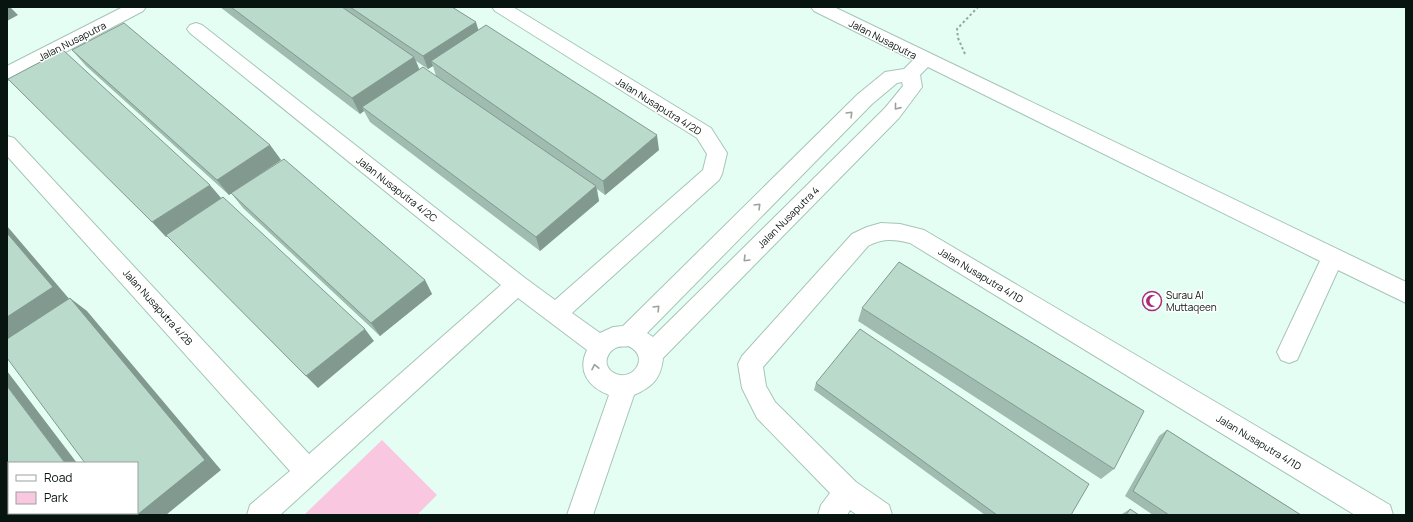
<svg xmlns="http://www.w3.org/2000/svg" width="1413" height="522" font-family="Manrope,sans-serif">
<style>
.green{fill:#f9c7df}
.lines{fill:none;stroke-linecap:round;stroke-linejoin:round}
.minor-casing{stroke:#a6c5b7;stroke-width:2}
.path{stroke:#94a8a0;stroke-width:2;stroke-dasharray:2.5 2.5;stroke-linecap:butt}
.minor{fill:#fff;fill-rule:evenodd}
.wall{fill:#a0bbaf;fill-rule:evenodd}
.shaded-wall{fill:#82998f}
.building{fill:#badacc;stroke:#82998f}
.oneway{stroke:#9ca19f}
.labels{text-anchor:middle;stroke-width:3;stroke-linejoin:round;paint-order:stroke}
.street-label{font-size:10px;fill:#08140f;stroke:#fff}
.poi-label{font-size:10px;fill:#08140f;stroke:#fff;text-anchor:start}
</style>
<rect width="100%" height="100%" fill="#e4fef3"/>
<path class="green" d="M382,440L437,495L417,515H304Z"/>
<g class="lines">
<defs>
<path id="minor" d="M123,7H146L143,11L14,79L7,80V66Z
M492,7H513L711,128L727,153L722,174L719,180L572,313L600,333L613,327L623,326L858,94L885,72L904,69L913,60L814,11L811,7H834L1406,282V303L1338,270L1297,360L1289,363L1281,360L1277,352L1320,261L928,67L920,75L922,87L899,118L663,358C661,379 652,387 634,395L593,515H567L609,395C588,387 577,371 587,350L518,298L280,515H247L250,505L290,471L7,156V136L14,138L309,454L501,285L190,33L187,29L190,25L196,23L202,25L525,278L555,300L703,170L707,154L697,138L495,11ZM902,82L903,86L885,108L653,337L647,333L872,104L897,83ZM628,346C653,357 630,386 611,371C602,363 608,350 618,347C621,346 625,347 628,346Z
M881,223L900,224L924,230L1390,505L1393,515H1355L910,243C894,239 882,238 868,246L763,367L766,386L775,402L856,482L889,505L892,515H857L850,510L847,515H818L821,505L830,493L757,418L742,388L738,364L742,356L852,234L867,227Z"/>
</defs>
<use href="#minor" class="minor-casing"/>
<path class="path" d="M965,54L958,38L957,29L978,7"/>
<use href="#minor" class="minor"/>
</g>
<path class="wall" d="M220,7H342L346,10L344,7H452L478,30L659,150L605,195L597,189L599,201L540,251L370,122L364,111L360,114ZM416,61L428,69L433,66L436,76L419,69Z
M72,50L270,145L281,160L241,186L425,280L432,294L380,336L243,208L231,193L229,195L86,66Z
M862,308L1114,469L1101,479L858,321Z
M816,383L1071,515H985L814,390Z
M1167,430L1301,515H1153L1125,496L1159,436Z
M1130,509L1139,515H1121L1122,514Z"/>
<path class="shaded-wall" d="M7,7H10L18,15L7,21Z
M476,22L480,35L431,61L433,66L428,69L423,56Z
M414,57L421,73L362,107L364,111L360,114L352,98Z
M657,135L659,150L605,195L603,181Z
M270,145L281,160L229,195L217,180Z
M210,185L222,199L166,237L152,222Z
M596,186L599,201L540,251L536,237Z
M7,226L71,301L7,343Z
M425,280L432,294L380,336L371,323Z
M70,298L87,311L221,470L166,515H137Z
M365,329L374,341L318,388L306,376Z
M7,371L77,463H65L7,386Z
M37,513H69L66,515H34Z
M89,513H92L97,515H90Z"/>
<path class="building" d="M231,7H342L414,57L352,98Z
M350,7H452L476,22L423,56Z
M124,23L270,145L217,180L72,50Z
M486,25L657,135L603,181L431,61Z
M63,50L210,185L152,222L8,79Z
M423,67L596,186L536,237L362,107Z
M284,159L425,280L371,323L231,193Z
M223,197L365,329L306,376L166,235Z
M7,233L53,287L7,317Z
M899,262L1144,411L1114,469L862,308Z
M70,298L205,460L137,515H124L123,513H137V463H85L7,358V339Z
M860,329L1089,484L1071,515H997L816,383Z
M7,386L65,463H9V513H37L34,515H7Z
M1167,430L1301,515H1169L1133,491Z
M1130,509L1139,515H1126Z
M85,513H89L90,515H82Z"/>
<defs><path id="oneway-chevron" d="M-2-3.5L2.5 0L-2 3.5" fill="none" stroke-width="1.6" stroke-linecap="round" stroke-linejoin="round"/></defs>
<g class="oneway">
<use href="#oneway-chevron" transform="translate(897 107) rotate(129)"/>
<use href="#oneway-chevron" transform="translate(850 114) rotate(-45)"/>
<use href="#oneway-chevron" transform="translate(758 206) rotate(-45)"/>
<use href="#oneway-chevron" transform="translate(746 259) rotate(135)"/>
<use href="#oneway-chevron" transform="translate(657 308) rotate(-45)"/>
<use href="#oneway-chevron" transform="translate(595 367) rotate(-102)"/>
</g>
<defs>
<symbol id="mosque-ring" viewBox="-11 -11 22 22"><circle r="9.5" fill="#fff" stroke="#aa2a79" stroke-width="1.5"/><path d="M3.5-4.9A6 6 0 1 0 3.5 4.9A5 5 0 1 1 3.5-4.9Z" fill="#aa2a79"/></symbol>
</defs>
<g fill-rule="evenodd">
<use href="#mosque-ring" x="1141" y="290" width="22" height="22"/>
</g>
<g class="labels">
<g class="street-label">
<text transform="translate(883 39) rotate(27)" y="4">Jalan Nusaputra</text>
<text transform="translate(72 41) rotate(-27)" y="4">Jalan Nusaputra</text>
<text transform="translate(659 106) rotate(32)" y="4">Jalan Nusaputra 4/2D</text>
<text transform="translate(397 189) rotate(38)" y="4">Jalan Nusaputra 4/2C</text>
<text transform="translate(788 217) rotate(-45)" y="4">Jalan Nusaputra 4</text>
<text transform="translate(981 275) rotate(31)" y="4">Jalan Nusaputra 4/1D</text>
<text transform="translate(158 307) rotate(48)" y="4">Jalan Nusaputra 4/2B</text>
<text transform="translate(1259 442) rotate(31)" y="4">Jalan Nusaputra 4/1D</text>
</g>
<g class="poi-label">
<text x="1166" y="299">Surau Al<tspan x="1166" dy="12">Muttaqeen</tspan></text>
</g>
</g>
<rect width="1413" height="522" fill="none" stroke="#08140f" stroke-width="16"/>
<rect x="8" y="462" width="130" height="52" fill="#ffffff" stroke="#9ca19f"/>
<rect x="16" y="475" width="20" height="6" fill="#ffffff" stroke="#9ca19f"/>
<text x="44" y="482" font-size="12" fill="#08140f">Road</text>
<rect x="16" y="492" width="20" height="12" fill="#f9c7df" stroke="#9ca19f"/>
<text x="44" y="502" font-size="12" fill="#08140f">Park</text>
</svg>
